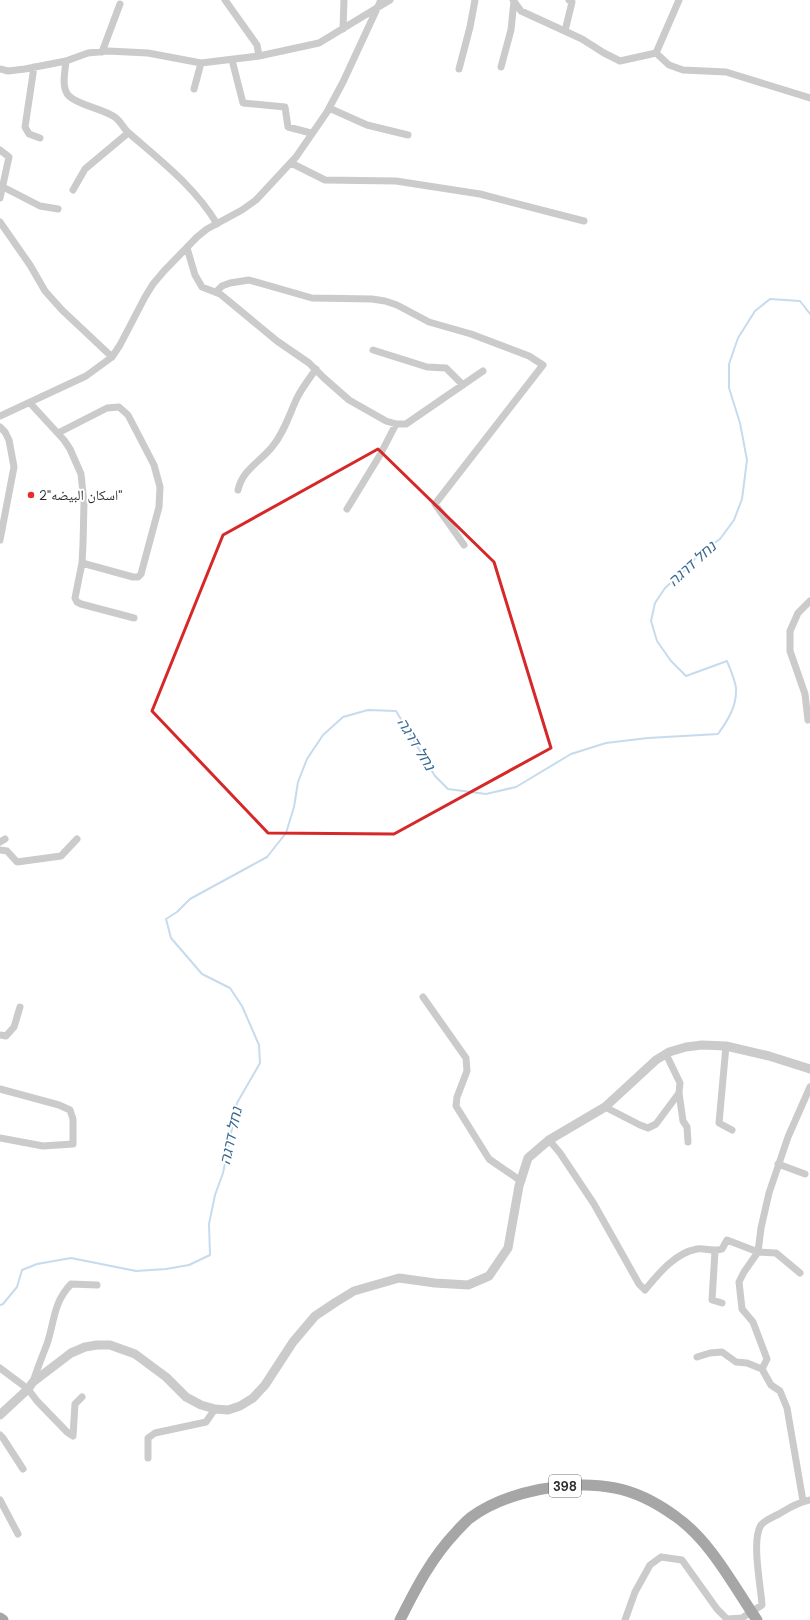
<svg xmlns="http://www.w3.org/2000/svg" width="810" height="1620" font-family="'DM Sans','Noto Naskh Arabic','Noto Sans Hebrew',sans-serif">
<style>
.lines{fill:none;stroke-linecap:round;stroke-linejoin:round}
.stream{stroke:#c6dbed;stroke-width:2}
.minor{stroke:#cbcbcb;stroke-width:7}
.tertiary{stroke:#cbcbcb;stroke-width:9}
.primary{stroke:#a6a6a6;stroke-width:11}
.marked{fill:none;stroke:#d62828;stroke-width:3;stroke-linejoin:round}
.poi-dot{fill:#ec292b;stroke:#fff;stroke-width:1.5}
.labels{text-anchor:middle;stroke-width:4;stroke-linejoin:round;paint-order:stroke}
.shield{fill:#fff;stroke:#6d6d6d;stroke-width:1}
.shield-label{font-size:13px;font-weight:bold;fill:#2e2e2e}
.poi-label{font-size:14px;fill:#2e2e2e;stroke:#fff;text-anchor:start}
.water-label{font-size:15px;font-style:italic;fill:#396a93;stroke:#fff}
</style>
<rect width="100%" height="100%" fill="#fff"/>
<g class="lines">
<path class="stream" d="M0,1305L3,1304L17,1287L22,1270L37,1264L71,1258L136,1271L166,1269L189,1265L210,1255L209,1224L215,1195L223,1173L237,1103L260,1063L259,1045L242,1006L230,988L202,974L171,938L166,919L177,912L190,899L267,857L286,833L294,807L298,782L307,759L323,735L343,717L368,710L396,711L435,776L448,789L486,794L516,787L571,754L606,743L648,738L718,734C728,720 737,706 736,688C735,680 730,669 727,661L686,676L671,661L657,641L651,621L655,603L665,588L683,572L699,554L720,539L734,520L742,499L747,460L740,423L729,388V364L738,338L755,311L770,299L800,301L810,314"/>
<path class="minor" d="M225,0L257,45L259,56
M513,0L521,11L582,39L604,53L620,61L656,53L669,65L683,70L726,72L810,98
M343,29L344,0
M565,31L572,2L569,0
M102,52L120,4
M656,53L679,0
M232,60L243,103L285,107L288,127L311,133
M66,61C65,72 61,88 69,96C79,106 103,108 116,118C122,123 124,130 130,134C161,161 196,188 217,224
M34,67L25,127L29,134L40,138
M501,67L511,30L514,1
M0,69L8,71L25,69L66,61L88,53L108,51L148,53L201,63L259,56L319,43L390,0
M459,69L470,27L475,0
M194,89L201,63
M329,108L367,125L408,135
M0,150L9,157L0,198
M291,163L325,180L396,181L480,194L584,221
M3,187L40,206L58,209
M73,190L85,169L128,133
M0,222L30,265L45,291L62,310L112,357
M187,248L195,275L202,287L220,294L225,298L277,341L309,363L324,378L349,400L386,421L396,424H406L483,371
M216,292L222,286L230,283L249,280L312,298L372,299L385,301L397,305L429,322L471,334L529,356L543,365L435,504L464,545
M373,350L427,367L446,368L463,385
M30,403L64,440L70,449L81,474L84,503L83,544L82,563L75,598L77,602L81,604L134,618
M0,416L86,376L112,357L120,345L145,297L153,284L164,271L197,237L207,229L242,210L256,200L296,157L327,112L343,82L381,0
M0,427L5,432L9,440L14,467L0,540
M58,433L107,408L119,407L128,415L154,465L160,487L159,507L141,574L138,577H133L82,563
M238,490C243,469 259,463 272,447C284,433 289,415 297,398C302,388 309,379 316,369
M347,509L380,455L396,424
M808,720L805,694L790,651V631L798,613L810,601
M0,842L5,839
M0,850L7,851L17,862L61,856L77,839
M423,997L466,1058L467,1071L457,1097L456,1106L489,1159L521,1181
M0,1035L6,1036L14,1027L20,1007
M726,1046L719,1123L732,1130
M0,1089L59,1105L70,1110L73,1119V1144L43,1146L0,1138
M679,1093L683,1121L687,1127L688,1142
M605,1107L640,1125L648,1128L656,1124L679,1093L680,1083L666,1054
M549,1140L560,1153L594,1204L639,1284L645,1290C659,1273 675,1253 697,1249C706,1248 713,1252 722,1249L727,1240L758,1252L776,1253L800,1273
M778,1164L805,1174
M715,1251L712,1300L722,1303
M697,1357L710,1353L722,1352L736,1362L747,1363L762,1369
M0,1368L28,1389L37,1401L67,1432L73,1436L75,1404L82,1397
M33,1382C37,1369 42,1357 47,1344C55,1320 53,1303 71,1284L97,1285
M0,1435L3,1438L23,1469
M148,1458V1438L155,1433L206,1422L215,1409
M0,1500L18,1534
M803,1501L787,1408L780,1391L771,1385L762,1369L767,1359L753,1322L742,1309L739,1282L744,1272L758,1252L761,1228L769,1193L788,1137L810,1087
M625,1620L635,1592L650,1565L661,1557L682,1560L717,1609L727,1619L742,1618L762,1605C761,1587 751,1540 761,1525C765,1520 773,1517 779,1514C789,1508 798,1502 810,1500"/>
<path class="tertiary" d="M0,1415L28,1389L33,1382L71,1353L85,1347L97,1345H110L135,1354L166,1377L186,1397L201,1405L215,1409L228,1410L240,1406L253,1398L265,1385L293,1342L315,1316L336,1302L354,1291L399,1278L435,1283L468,1285L489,1276L508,1248L519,1186L528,1158L549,1140L605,1107L656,1060L669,1052L686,1047L702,1045L726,1046L769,1056L810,1069"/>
<path class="primary" d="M0,1618L3,1620
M400,1620C416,1588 432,1557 457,1531C461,1527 465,1522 470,1518C506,1491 571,1479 615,1488C636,1492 657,1503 675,1516C710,1540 733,1585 757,1620"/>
</g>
<path class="marked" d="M378,449L494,562L551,748L394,834L268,833L152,711L223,535Z"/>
<circle class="poi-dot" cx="31" cy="495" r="4"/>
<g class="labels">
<rect class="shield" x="549" y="1475" width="32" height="22" rx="3"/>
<g class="shield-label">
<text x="565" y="1491">398</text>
</g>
<g class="poi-label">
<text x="39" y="500">اسكان البيضه"2"</text>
</g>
<g class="water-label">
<text transform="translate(692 564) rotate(-42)" y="5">נחל דרגה</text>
<text transform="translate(416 744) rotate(59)" y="5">נחל דרגה</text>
<text transform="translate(231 1136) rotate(-78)" y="5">נחל דרגה</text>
</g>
</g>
</svg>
